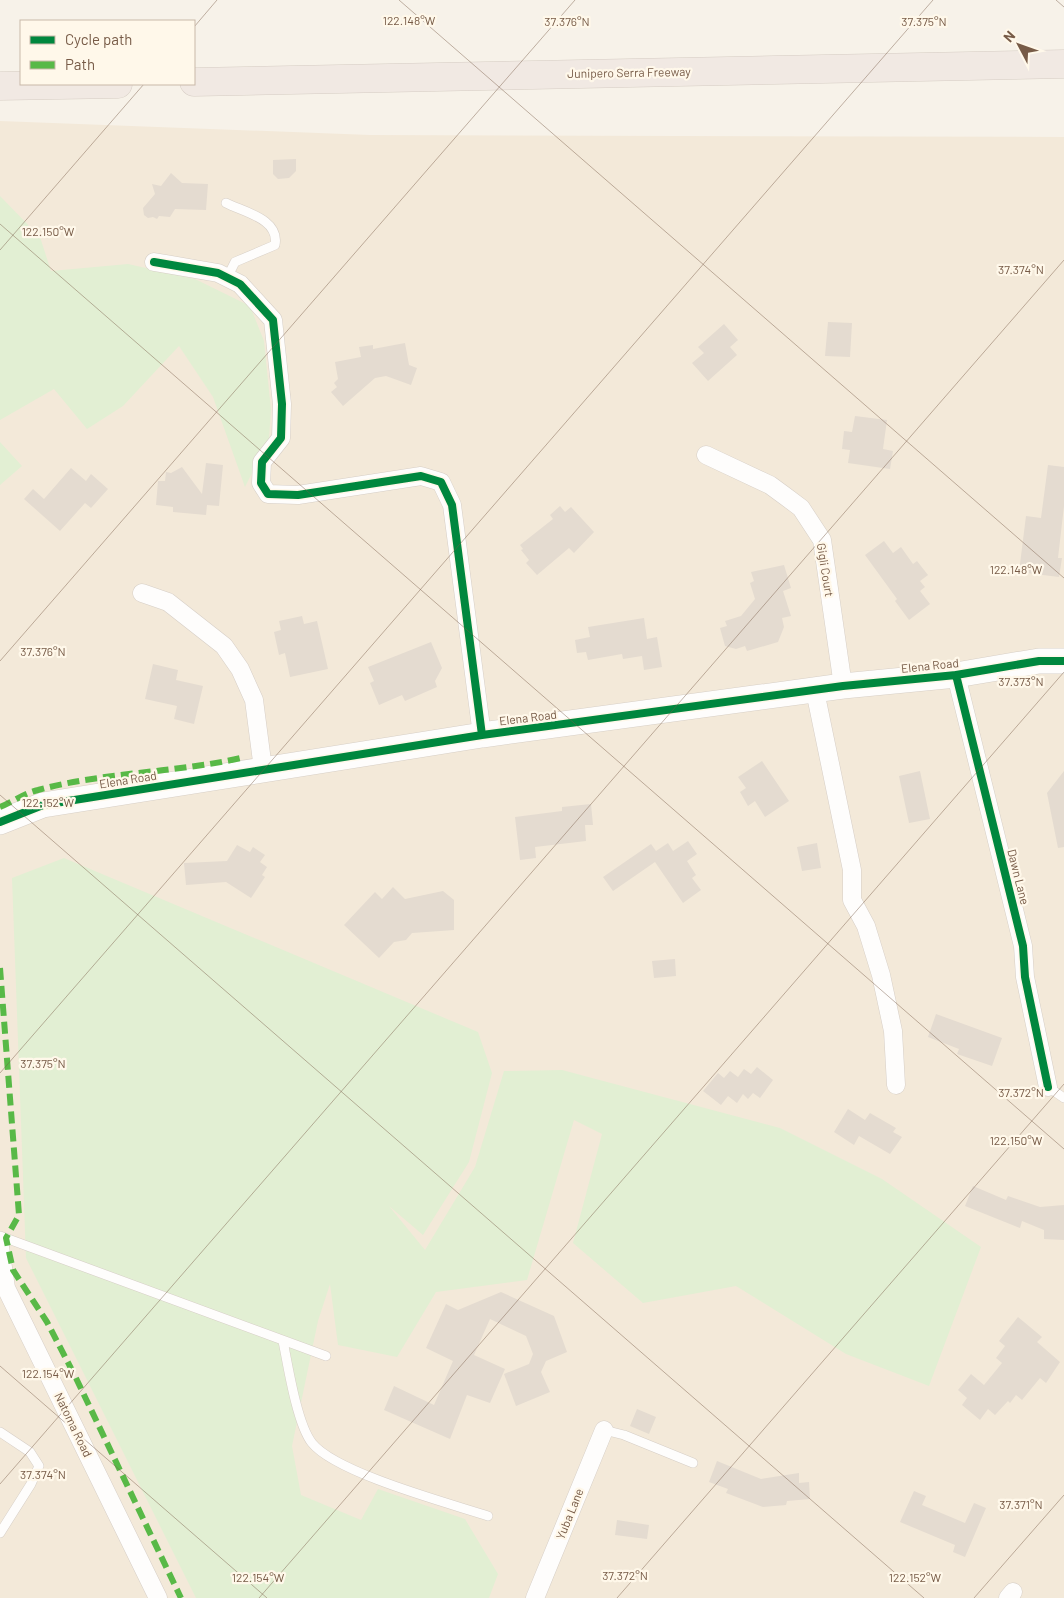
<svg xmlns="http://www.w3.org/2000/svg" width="1064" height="1598" font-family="Barlow,sans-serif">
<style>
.residential{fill:#f3e9d9}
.green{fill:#e2efd3}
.building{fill:#e4dbd0}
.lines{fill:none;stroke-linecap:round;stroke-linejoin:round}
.lane-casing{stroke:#d6cec6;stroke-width:10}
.street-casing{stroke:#d6cec6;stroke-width:19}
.secondary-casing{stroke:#d7cfc6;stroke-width:26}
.highway-casing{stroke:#d6cdc4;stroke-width:29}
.lane{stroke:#fefdfc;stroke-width:9}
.street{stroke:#fefdfc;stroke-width:18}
.secondary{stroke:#fefdfc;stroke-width:25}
.highway{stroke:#f1e9e3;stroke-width:28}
.quiet{stroke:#58b947;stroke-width:6;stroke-dasharray:12 6;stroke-linecap:butt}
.cycleway-casing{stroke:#fff8ea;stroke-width:11}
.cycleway{stroke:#00873e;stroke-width:8}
.ticks{fill:none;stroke:#775b47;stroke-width:1;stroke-opacity:0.45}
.labels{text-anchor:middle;stroke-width:4.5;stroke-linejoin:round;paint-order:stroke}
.street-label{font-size:12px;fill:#775b47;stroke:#fff8ea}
.ticks-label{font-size:12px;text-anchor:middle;fill:#775b47;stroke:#fff8ea;stroke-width:4.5;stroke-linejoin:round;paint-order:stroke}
</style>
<rect width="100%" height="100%" fill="#f7f2e9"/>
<path class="residential" d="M0,121L370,135L1064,137V1598H0Z"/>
<path class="green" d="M0,196L40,237L51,271L128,264L195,279L250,306L264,341L271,410L269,439L245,487L213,397L179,346L123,406L87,429L54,389L0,420Z
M0,442L22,466L0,485Z
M64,858L478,1032L492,1073L469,1162L423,1235L389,1206L425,1250L475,1167L504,1071L562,1070L780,1128L882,1179L981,1247L929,1386L846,1354L736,1286L643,1303L573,1243L602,1134L574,1120L527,1280L436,1292L397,1357L338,1345L330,1284L318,1321L292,1446L301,1495L361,1520L378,1489L465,1519L498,1574L489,1598H196L26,1258L12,878Z"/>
<path class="building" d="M296,159V171L289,178L278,179L273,174V160Z
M171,173L182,183L208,184L206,210L175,209L170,217L159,216L157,219L153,217L148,218L144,215L143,208L155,194L152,184L161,186Z
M828,322L852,323L850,357L825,356Z
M724,324L738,340L730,347L737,355L708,381L692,363L704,353L698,347Z
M405,343L409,365L417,368L411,385L386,376L375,378L343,406L331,392L337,387L334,383L338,379L335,362L361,357L359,347L373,345V349Z
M855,416L887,420L883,449L893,451L890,469L848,463L850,450L842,449L844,431L852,432Z
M206,463L223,465L219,506L207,505L206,515L173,512V507L156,505L158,481H165L166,472L171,473L182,467L202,494Z
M1048,465L1064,467V506L1058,558H1062L1059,577L1019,572L1026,516L1041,518Z
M71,468L86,481L91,474L108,489L91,508L85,503L60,531L24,499L33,489L44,499Z
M560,506L565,512L571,507L594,532L574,553L569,548L537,575L526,563L529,560L521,550L523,549L520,545L553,519L550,515Z
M884,541L893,553L901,547L913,564L917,561L928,575L920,581L925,587L920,591L930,604L909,620L895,601L897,599L865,555Z
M784,565L791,588L783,591L791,616L782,618L784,627L778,642L747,651L745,646L736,649L725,646L720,628L727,626L725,621L741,616L755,599L750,583L754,581L751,572Z
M302,616L304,624L317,621L328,669L290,677L285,653L279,655L274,632L281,630L279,621Z
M644,618L647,639L657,637L662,667L644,670L642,656L623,659L622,654L588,660L586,652L577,653L575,640L590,637L588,627Z
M431,642L442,668L435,681L437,687L405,701L402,695L379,705L370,683L374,681L368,667Z
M153,664L178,670L176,680L203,686L194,724L174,719L177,706L145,699Z
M762,761L789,801L765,817L755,801L748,806L740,792L746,788L738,777Z
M920,771L930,819L909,823L899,776Z
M1064,771V847L1058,848L1047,793Z
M591,804L593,825H585L586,841L535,847L536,858L520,860L515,817L562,811V807Z
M688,841L697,854L687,861L696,875L692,878L701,890L683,903L655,862L613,891L603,877L651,844L656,851L668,843L673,851Z
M817,843L821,868L802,871L797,847Z
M237,845L250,852L253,847L265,855L260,862L267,867L262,875L265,877L251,898L226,882L186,885L184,863L227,861Z
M393,887L405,899L443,891L454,900V930L412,933L406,940L394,942L379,958L344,925L375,892L382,899Z
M675,959L676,976L654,978L652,961Z
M936,1014L1002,1038L992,1066L957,1054L959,1049L928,1037Z
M757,1067L773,1080L760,1098L753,1093L748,1099L743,1094L737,1103L728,1096L721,1105L703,1091L718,1073L724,1078L730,1071L738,1077L744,1069L751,1074Z
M848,1109L865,1120L870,1113L896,1128L893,1132L902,1137L890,1154L859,1136L854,1145L834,1132Z
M973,1186L1006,1200L1008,1196L1040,1207L1064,1205V1240L1044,1239V1230L1022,1221L1020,1228L965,1206Z
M501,1292L554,1316L567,1352L546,1361L541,1372L550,1392L516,1406L504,1374L529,1364L533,1354L526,1336L490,1319L474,1355L505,1369L490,1403L467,1395L450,1439L384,1410L394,1386L434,1405L453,1361L426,1348L446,1304L458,1310Z
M1018,1317L1042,1337L1037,1342L1060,1362L1046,1383L1040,1378L1022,1400L1016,1395L1010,1403L1008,1401L995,1415L988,1409L980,1420L962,1405L967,1398L958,1390L971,1374L984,1385L1002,1363L996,1358L1005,1346L999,1341Z
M637,1409L656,1417L649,1434L630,1426Z
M717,1461L761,1479L799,1473V1483L809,1482L810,1499L787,1501L786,1505L763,1507L726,1493L728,1489L709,1482Z
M914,1491L926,1496L922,1505L965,1523L974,1503L986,1508L965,1557L953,1552L955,1545L900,1522Z
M617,1520L649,1525L647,1539L615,1535Z"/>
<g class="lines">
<defs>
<path id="lane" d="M226,203C244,212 280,219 275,245L235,262L227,278
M1048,1087L1064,1098
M0,1236L326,1356
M283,1341C288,1366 297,1424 312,1443C336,1473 448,1503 488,1516
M604,1430L624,1435L693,1463
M0,1432L30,1452L39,1466L31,1484L0,1533"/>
<path id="street" d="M154,262L218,273L240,284L273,320L282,404L281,438L262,462L261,483L268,494L298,495L421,476L441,482L452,505L482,735
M706,455L770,485L785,496L801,508L822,540L843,686
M142,593L168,602L224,646L240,669L254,700L263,769
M956,675L1023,946L1025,977L1048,1087
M815,691L852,870V900L866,926L881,975L893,1031L896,1085
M0,1247L6,1288L158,1598
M535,1598L604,1430
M1008,1598L1013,1592"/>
<path id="secondary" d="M0,822L43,805L482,735L843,686L956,675L1039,661H1064"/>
<path id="highway" d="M194,82L1064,64
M0,86L118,84"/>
</defs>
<use href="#lane" class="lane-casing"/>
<use href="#street" class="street-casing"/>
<use href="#secondary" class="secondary-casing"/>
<use href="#highway" class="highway-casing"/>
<use href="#lane" class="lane"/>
<use href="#street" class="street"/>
<use href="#secondary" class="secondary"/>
<use href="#highway" class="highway"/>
<path class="quiet" d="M0,807C13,802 24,793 38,790C104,772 174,773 241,758
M0,968L19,1215L6,1238L13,1270L47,1322L75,1376L181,1598"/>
<defs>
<path id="cycleway" d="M154,262L218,273L240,284L273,320L282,404L281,438L262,462L261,483L268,494L298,495L421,476L441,482L452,505L482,735
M956,675L1023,946L1025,977L1048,1087
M0,822L43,805L482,735L843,686L956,675L1039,661H1064"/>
</defs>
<use href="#cycleway" class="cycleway-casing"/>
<use href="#cycleway" class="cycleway"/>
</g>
<path class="ticks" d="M399,0L1064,578M1056,0L1064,7M194,27L217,0M0,224L1064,1149M0,250L144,84M0,661L575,0M0,795L924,1598M0,1073L933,0M0,1366L267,1598M0,1484L1064,260M259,1598L1064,672M617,1598L1064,1084M974,1598L1064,1495"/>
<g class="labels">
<g class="street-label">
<text transform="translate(629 73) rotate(-1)" y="4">Junipero Serra Freeway</text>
<text transform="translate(825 570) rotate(81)" y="4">Gigli Court</text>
<text transform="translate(930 666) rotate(-6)" y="4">Elena Road</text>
<text transform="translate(528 718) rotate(-7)" y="4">Elena Road</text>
<text transform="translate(128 780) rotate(-9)" y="4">Elena Road</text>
<text transform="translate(1018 877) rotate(76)" y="4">Dawn Lane</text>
<text transform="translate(73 1425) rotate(64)" y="4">Natoma Road</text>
<text transform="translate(570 1514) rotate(-68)" y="4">Yuba Lane</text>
</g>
</g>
<g class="ticks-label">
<text x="409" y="25">122.148°W</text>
<text x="567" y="26">37.376°N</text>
<text x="924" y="26">37.375°N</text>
<text x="48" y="236">122.150°W</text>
<text x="1021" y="274">37.374°N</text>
<text x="1016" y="574">122.148°W</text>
<text x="43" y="656">37.376°N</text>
<text x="1021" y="686">37.373°N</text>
<text x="48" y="807">122.152°W</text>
<text x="43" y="1068">37.375°N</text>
<text x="1021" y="1097">37.372°N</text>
<text x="1016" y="1145">122.150°W</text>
<text x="48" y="1378">122.154°W</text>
<text x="43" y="1479">37.374°N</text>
<text x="1021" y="1509">37.371°N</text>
<text x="625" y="1580">37.372°N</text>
<text x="258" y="1582">122.154°W</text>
<text x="915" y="1582">122.152°W</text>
</g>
<rect x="20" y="20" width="175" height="65" fill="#fff8ea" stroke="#c9b9a9"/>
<rect x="30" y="36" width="25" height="8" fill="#00873e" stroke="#c9b9a9"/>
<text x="65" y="45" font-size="15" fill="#775b47">Cycle path</text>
<rect x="30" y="61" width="25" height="8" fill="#58b947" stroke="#c9b9a9"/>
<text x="65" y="70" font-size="15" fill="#775b47">Path</text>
<g transform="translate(1019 45) rotate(311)" stroke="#fff8ea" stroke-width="4" paint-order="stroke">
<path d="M0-4L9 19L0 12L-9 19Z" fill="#775b47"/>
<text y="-8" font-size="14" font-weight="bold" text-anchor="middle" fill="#775b47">N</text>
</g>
</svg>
